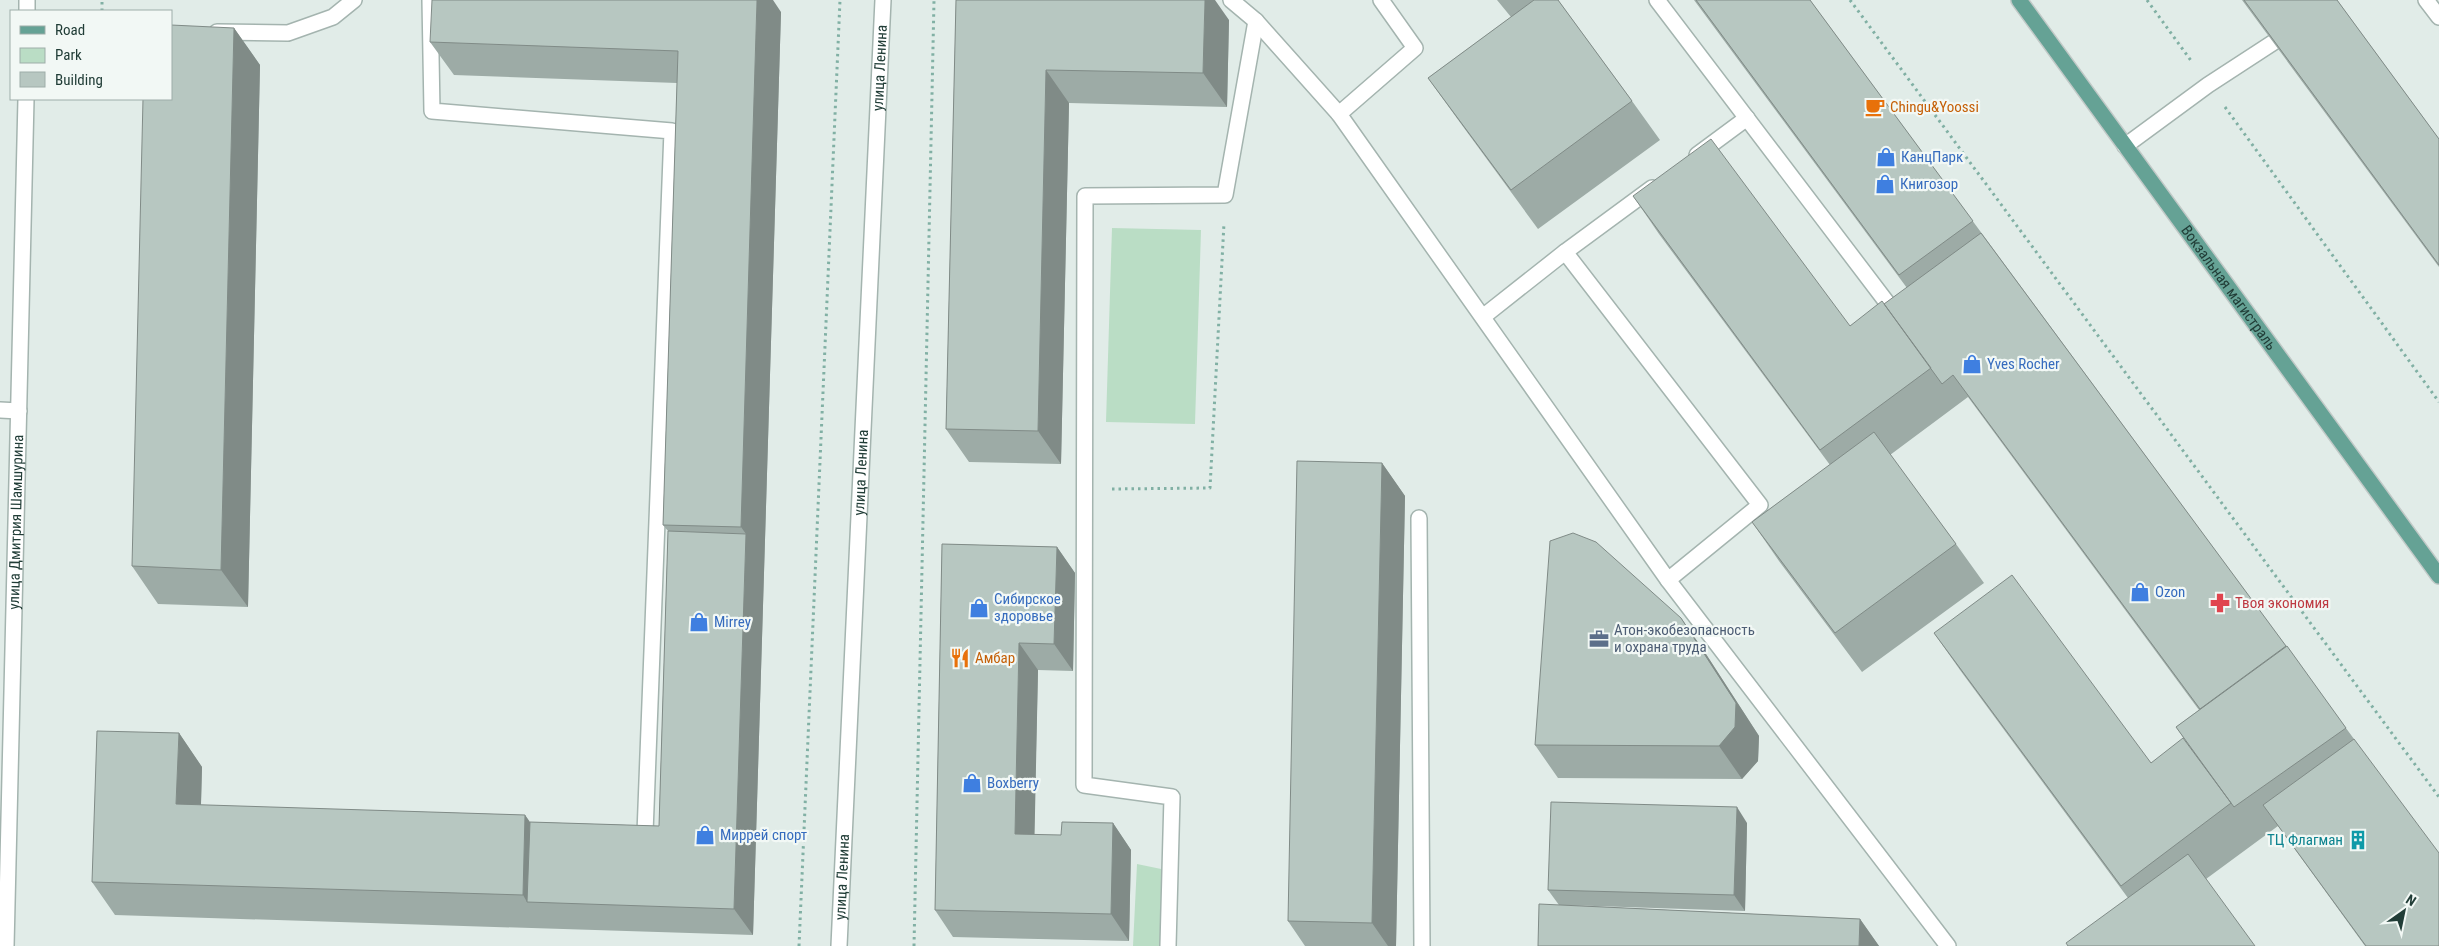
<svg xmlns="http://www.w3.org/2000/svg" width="2439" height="946" font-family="'Roboto Condensed',sans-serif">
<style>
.green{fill:#baddc5}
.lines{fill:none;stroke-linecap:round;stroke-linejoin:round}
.minor-casing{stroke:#a4b4af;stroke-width:18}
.major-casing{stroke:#c1c9c7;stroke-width:18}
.path{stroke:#81b0a4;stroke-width:3;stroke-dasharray:2.5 4;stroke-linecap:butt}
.minor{stroke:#fff;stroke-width:15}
.major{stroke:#65a295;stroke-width:15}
.wall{fill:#9daba6}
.shaded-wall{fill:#808b87}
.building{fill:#b7c7c1;stroke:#808b87}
.labels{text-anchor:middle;stroke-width:4.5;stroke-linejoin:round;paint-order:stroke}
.street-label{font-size:15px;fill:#213d37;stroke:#f2f8f5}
.food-label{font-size:15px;fill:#c56008;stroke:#f2f8f5;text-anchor:start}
.shop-label{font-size:15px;fill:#366cbe;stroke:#f2f8f5;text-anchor:start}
.health-label{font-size:15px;fill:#be3a42;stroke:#f2f8f5;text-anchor:start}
.service-label{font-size:15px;fill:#4e5e75;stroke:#f2f8f5;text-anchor:start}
.culture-label{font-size:15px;fill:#0d838f;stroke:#f2f8f5;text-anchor:end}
</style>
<rect width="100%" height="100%" fill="#e1ece8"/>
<path class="green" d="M1112,228L1201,230L1195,424L1106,422Z
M1137,864L1166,870L1162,946H1133Z"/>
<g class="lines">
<defs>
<g id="minor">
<path d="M430,0L432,111L672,131L645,833"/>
<path d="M1231,0L1256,21L1339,114L1668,580L1948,946"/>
<path d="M1657,0L1888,304"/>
<path d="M2426,0L2439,17"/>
<path d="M27,11V0"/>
<path d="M217,32L288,33L333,17L354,0"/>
<path d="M1339,114L1415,48L1381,0"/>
<path d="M2125,146L2208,85L2274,42"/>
<path d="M1697,155L1747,118"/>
<path d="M1565,252L1652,188"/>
<path d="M1484,316L1565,252L1760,505L1668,580"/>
<path d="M0,410L19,411"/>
<path d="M1419,518L1422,946"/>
<path id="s1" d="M6,946L26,99"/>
<path id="s2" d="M839,946L883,0"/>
<path d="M1168,946L1172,797L1084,785L1085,196L1225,195L1256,21"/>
</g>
<g id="major">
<path id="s3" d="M2019,0L2439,576"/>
</g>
</defs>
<use href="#minor" class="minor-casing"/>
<use href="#major" class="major-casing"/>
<path class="path" d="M1850,0L2439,797
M2147,0L2192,62
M102,11V0
M2225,107L2439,402
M1112,489L1210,488L1224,223
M799,946L840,0
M914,946L934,0"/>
<use href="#minor" class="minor"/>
<use href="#major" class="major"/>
</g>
<path class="wall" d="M956,0L1229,20L1227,107L1069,103L1061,464L969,462L946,429Z
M1497,0H1558L1632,101L1660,140L1538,229L1456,117L1428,78L1511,17Z
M1694,0H1810L2354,739L2439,946H2365L2278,826L2206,879L2128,898L1960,670L1934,633L2151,763L2196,756L2176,727L2199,710L1968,397L1890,455L1956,544L1984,583L1862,672L1779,561L1752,522L1830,465L1659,234L1633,196L1850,326L1884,304L1907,288Z
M2242,0H2337L2439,139V267Z
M781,12L753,935L115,915L92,882L179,733L202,767L201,805L525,815L530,822L659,826L668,531L663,525L677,83L454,75L430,42Z
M234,28L260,65L248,607L158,604L132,566Z
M1382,463L1405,496L1396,946H1305L1288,921Z
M942,544L1057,547L1075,573L1073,671L1038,670L1034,835H1061L1113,823L1131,850L1129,941L953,937L935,910Z
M1681,618L1704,651L1759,736L1758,761L1742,779L1558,778L1535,745Z
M1747,823L1745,911L1565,905L1860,919L1879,946H1538L1559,905L1548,890Z"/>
<path class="shaded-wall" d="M757,0H773L781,12L753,935L734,909L746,534L741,527Z
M1205,0H1215L1229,20L1227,107L1203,73Z
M234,28L260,65L248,607L221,570Z
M1046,70L1069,103L1061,464L1038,431Z
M1382,463L1405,496L1396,946H1388L1372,923Z
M1057,547L1075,573L1073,671L1054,644Z
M1681,618L1704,651L1759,736L1758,761L1742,779L1719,746Z
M1019,643L1038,670L1034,861L1015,834Z
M179,733L202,767L200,837L176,804Z
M1737,807L1747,823L1745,911L1734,895Z
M525,815L548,849L527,902L523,895Z
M1113,823L1131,850L1129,941L1111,914Z
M1860,919L1879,946H1859Z"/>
<path class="building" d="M432,0H757L741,527L663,525L678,51L430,42Z
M956,0H1205L1203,73L1046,70L1038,431L946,429Z
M1534,0H1558L1632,101L1511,190L1428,78Z
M1696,0H1810L1973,221L1899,275Z
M2244,0H2337L2439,139V265Z
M171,25L234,28L221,570L132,566L143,99H171Z
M1711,139L1850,326L1882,301L1931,368L1820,450L1633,196Z
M1981,233L2286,646L2200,709L1953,375L1942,384L1884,304Z
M1874,432L1956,544L1835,633L1752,522Z
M1297,461L1382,463L1372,923L1288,921Z
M668,531L746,534L734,909L527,902L530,822L659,826Z
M1573,533L1596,542L1681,618L1736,703L1735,727L1719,746L1535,745L1550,541Z
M942,544L1057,547L1054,644L1019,643L1015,834L1061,835L1062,822L1113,823L1111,914L935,910Z
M2012,575L2151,763L2183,738L2231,803L2121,886L1934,633Z
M2287,646L2346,728L2234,807L2176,727Z
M97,731L179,733L176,804L525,815L523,895L92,882Z
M2354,739L2439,853V946H2366L2263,805Z
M1551,802L1737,807L1734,895L1548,890Z
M2188,854L2255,946H2068L2066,943Z
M1539,904L1860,919L1859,946H1538Z"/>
<defs>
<symbol id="cafe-bare" viewBox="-9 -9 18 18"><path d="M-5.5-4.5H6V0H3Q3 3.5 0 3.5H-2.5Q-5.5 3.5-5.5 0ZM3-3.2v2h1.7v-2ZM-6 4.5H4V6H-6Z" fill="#e8710a" stroke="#f2f8f5" stroke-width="2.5" paint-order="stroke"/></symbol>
<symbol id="shop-bare" viewBox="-9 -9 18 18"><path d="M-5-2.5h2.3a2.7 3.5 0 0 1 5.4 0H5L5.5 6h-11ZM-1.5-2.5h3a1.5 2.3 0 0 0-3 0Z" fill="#3f7fe0" stroke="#f2f8f5" stroke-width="2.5" paint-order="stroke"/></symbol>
<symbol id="pharmacy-bare" viewBox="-9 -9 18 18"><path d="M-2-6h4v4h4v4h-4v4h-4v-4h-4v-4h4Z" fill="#e0444e" stroke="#f2f8f5" stroke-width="2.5" paint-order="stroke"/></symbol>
<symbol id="office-bare" viewBox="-9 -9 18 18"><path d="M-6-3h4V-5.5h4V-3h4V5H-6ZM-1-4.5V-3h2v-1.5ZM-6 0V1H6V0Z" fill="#5c6f8a" stroke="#f2f8f5" stroke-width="2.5" paint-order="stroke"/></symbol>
<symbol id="restaurant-bare" viewBox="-9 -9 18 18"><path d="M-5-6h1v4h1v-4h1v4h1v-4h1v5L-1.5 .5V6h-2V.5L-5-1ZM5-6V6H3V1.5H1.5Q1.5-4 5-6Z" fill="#e8710a" stroke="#f2f8f5" stroke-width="2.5" paint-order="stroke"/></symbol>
<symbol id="building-bare" viewBox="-9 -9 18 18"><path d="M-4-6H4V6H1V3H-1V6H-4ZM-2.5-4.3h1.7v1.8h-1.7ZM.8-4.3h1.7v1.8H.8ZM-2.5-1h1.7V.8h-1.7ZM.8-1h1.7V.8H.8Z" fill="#0f9aa8" stroke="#f2f8f5" stroke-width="2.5" paint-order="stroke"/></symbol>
</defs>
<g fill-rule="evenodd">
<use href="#cafe-bare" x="1861" y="93" width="28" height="28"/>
<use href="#shop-bare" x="1872" y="143" width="28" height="28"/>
<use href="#shop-bare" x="1871" y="170" width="28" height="28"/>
<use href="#shop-bare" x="1958" y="350" width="28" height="28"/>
<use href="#shop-bare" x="2126" y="578" width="28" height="28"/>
<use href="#pharmacy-bare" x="2206" y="589" width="28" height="28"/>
<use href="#shop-bare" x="965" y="594" width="28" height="28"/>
<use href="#shop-bare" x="685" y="608" width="28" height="28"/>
<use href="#office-bare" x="1585" y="625" width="28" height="28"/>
<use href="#restaurant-bare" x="946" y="644" width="28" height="28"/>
<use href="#shop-bare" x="958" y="769" width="28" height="28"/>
<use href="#shop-bare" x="691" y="821" width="28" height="28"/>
<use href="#building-bare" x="2344" y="826" width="28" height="28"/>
</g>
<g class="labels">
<g class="street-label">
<text dy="5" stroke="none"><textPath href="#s2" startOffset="879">улица Ленина</textPath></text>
<text dy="5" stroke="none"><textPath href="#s3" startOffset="356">Вокзальная магистраль</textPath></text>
<text dy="5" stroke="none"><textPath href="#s2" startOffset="474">улица Ленина</textPath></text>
<text dy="5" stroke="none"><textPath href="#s1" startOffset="424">улица Дмитрия Шамшурина</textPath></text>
<text dy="5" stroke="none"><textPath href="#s2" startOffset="69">улица Ленина</textPath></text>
</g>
<g class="food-label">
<text x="1890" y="112">Chingu&amp;Yoossi</text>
<text x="975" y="663">Амбар</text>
</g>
<g class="shop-label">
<text x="1901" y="162">КанцПарк</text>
<text x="1900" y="189">Книгозор</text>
<text x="1987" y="369">Yves Rocher</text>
<text x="2155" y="597">Ozon</text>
<text x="994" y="604">Сибирское<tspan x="994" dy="17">здоровье</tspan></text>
<text x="714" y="627">Mirrey</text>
<text x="987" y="788">Boxberry</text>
<text x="720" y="840">Миррей спорт</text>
</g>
<g class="health-label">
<text x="2235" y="608">Твоя экономия</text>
</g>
<g class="service-label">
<text x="1614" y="635">Атон-экобезопасность<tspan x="1614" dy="17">и охрана труда</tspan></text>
</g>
<g class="culture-label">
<text x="2343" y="845">ТЦ Флагман</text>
</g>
</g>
<rect x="10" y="10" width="162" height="90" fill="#f2f8f5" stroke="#9eada9"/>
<rect x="20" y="26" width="25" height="8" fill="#65a295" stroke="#9eada9"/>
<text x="55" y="35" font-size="15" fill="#213d37">Road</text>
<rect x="20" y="48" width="25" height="15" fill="#baddc5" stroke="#9eada9"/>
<text x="55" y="60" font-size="15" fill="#213d37">Park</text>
<rect x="20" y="72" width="25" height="15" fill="#b7c7c1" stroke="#9eada9"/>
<text x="55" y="85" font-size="15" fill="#213d37">Building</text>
<g transform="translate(2404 911) rotate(33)" stroke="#f2f8f5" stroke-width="4" paint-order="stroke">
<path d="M0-4L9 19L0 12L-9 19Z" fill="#213d37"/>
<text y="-8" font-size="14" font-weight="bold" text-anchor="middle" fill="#213d37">N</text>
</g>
</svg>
